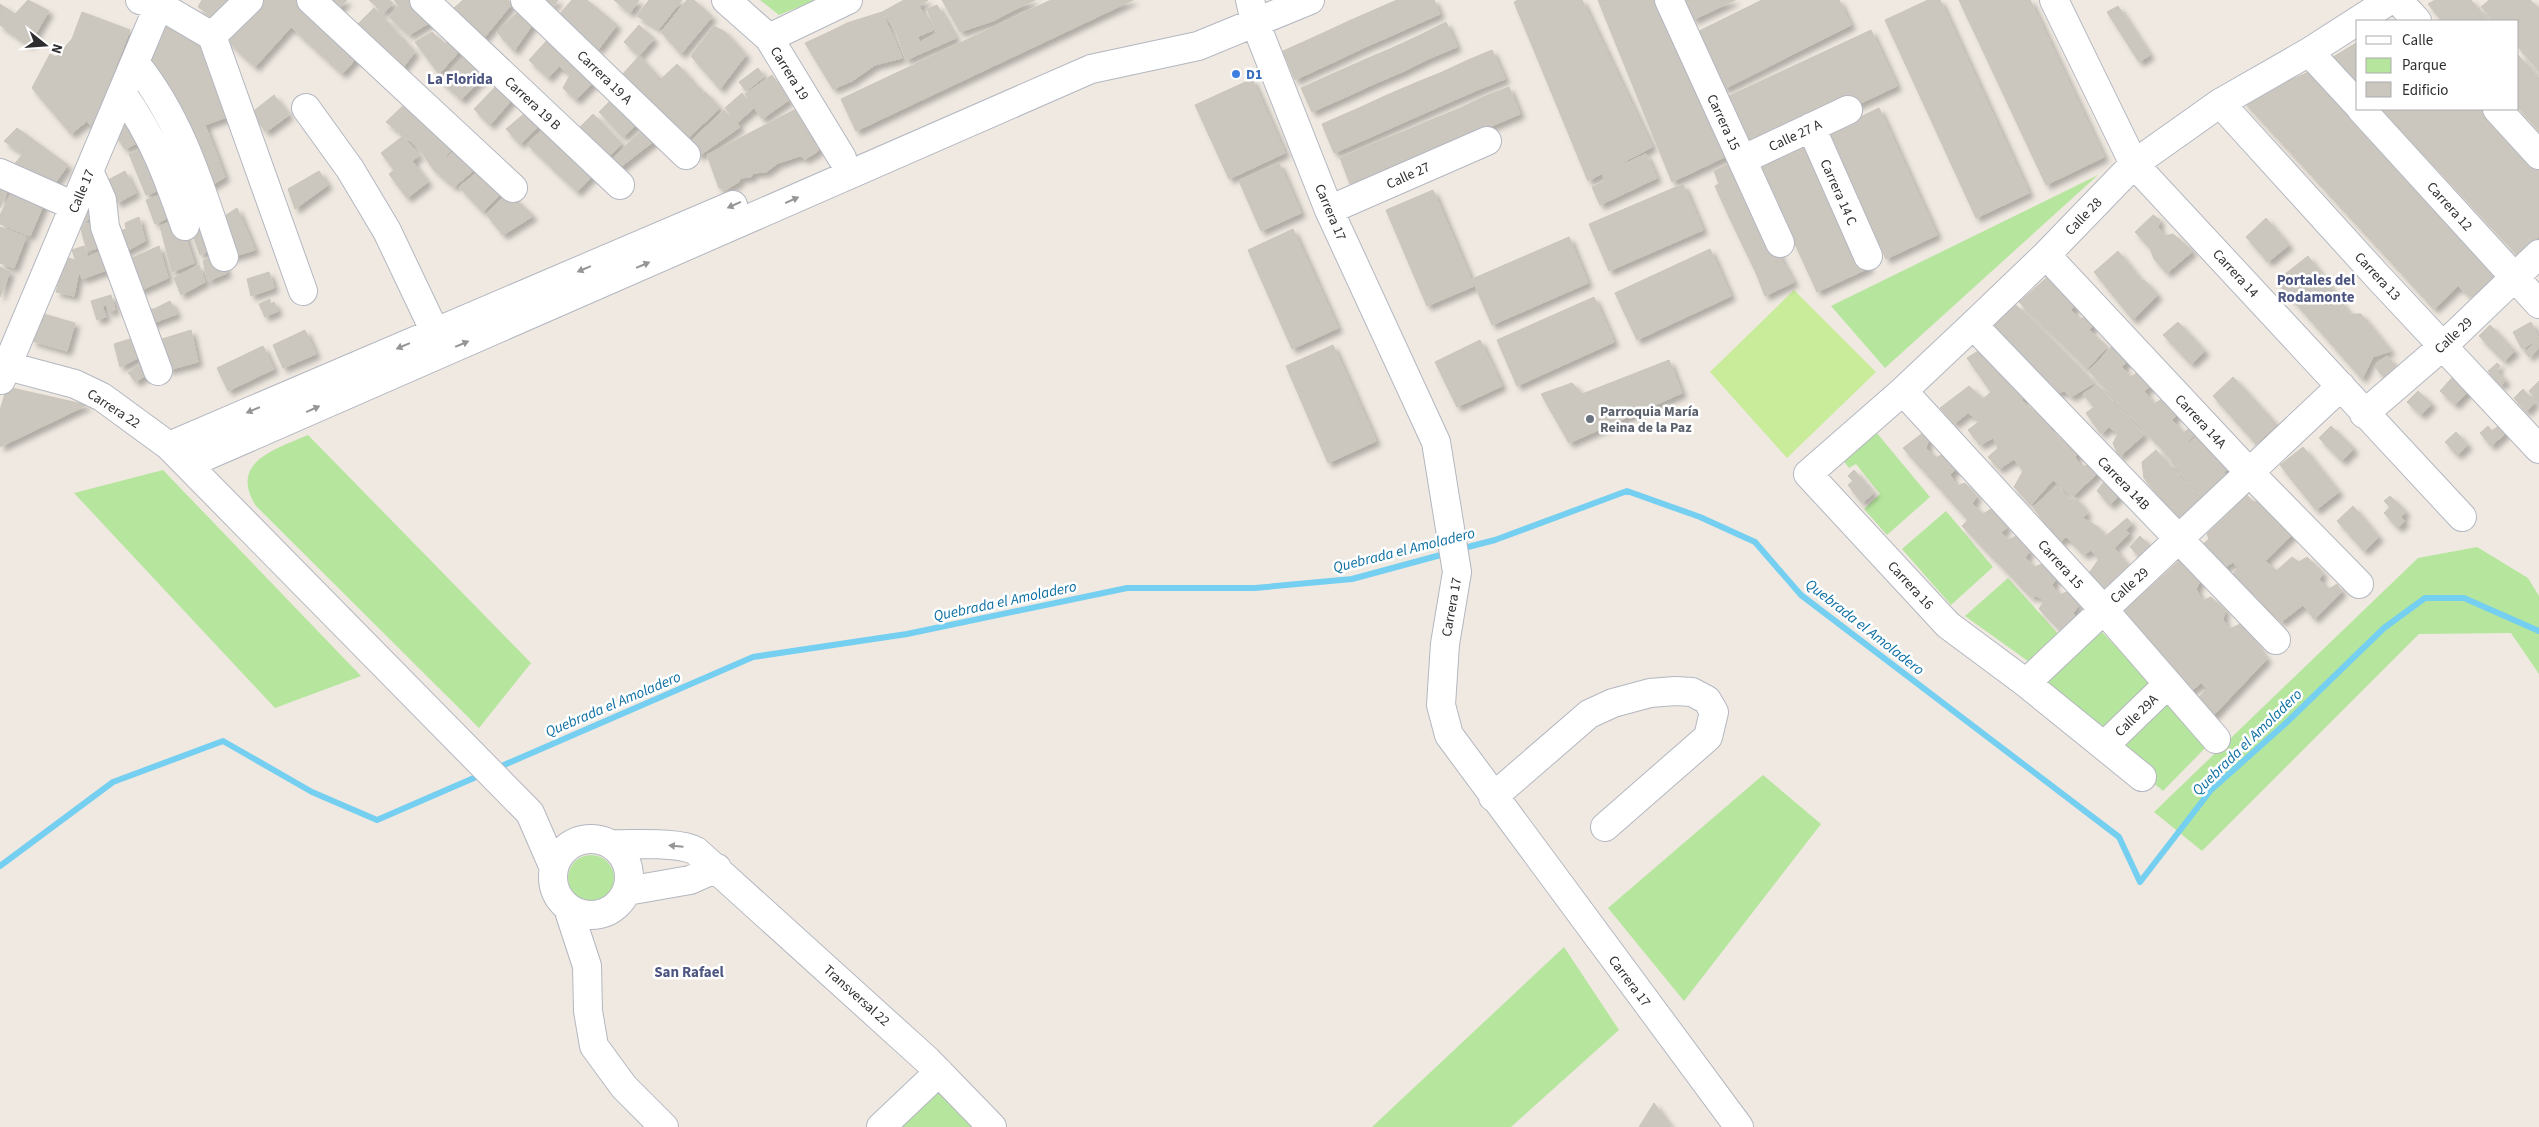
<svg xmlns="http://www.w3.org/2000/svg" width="2539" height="1127" font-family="'Source Sans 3',sans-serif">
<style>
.green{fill:#b6e59e}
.pitch{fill:#c9ec9a}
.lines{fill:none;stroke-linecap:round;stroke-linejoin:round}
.stream{stroke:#75cff0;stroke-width:6}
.building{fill:#cbc7bf;stroke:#cbc5ba;filter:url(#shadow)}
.minor-casing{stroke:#b4b7c1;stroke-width:30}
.minor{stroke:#fff;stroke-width:28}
.oneway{fill:#969696}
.shop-dot{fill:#3f7fe0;stroke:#fff;stroke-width:2}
.worship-dot{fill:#6b7280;stroke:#fff;stroke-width:2}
.labels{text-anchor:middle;stroke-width:5;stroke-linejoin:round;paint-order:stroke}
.street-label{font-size:14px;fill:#2e2e2e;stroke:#fff}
.shop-label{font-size:14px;font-weight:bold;fill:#366cbe;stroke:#fff;text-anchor:start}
.worship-label{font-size:14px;font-weight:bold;fill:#5b616d;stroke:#fff;text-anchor:start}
.neighbourhood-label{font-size:15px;font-weight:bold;fill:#4d5680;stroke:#fff}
.water-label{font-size:15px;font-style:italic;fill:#0d6fa3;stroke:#fff}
</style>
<defs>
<filter id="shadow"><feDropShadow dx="4.5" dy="4.5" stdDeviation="2.5" flood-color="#0004"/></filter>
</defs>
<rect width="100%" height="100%" fill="#efe9e1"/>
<path class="green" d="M760,0H816L779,15Z
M2098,175L1885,368L1831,306Z
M1876,432L1930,497L1887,535L1864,509L1880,494L1856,464L1849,468L1842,459Z
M308,435L531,663L479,728L256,506C228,462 276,449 308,435Z
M163,470L361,676L275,708L74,493Z
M1946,511L1993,567L1951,605L1902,549Z
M2477,547L2528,578L2539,596V674L2511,633L2419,634L2202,851L2154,812L2418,558Z
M2008,578L2060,636L2032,664L1965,616Z
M2102,632L2153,685L2102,739L2039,686Z
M2164,692L2210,743L2163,791L2110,747Z
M1763,775L1821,824L1684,1001L1608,908Z
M568 878a23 23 0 1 1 46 0a23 23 0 1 1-46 0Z
M1564,947L1619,1030L1511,1127H1372Z
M939,1089L977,1127H898Z"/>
<path class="pitch" d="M1794,290L1876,372L1787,458L1710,372Z"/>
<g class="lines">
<path class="stream" d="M1460,549L1495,540L1627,491L1700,517L1755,542L1801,595L2119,837L2140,882L2211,790L2286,723L2384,628L2425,598H2464L2539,631
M497,768L753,657L907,634L1127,588H1255L1352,579L1448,553
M0,866L113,782L223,741L312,792L377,820L483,774"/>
</g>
<path class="building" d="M28,0L49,11L29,45L0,25V4L15,14Z
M202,0H233L217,19L198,7Z
M259,0H308L363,51L342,74L291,27L255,67L224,38Z
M318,0H347L333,15Z
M369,0H389L393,3L384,13Z
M394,0H416L436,19L409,35L389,17L399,6Z
M463,0H508L512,4L483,39L453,9Z
M545,0H558L553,7Z
M572,0H587L617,25L598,50L557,17Z
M614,0H639L630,13Z
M649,0H682L659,29L637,16Z
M687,0H694L712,17L681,54L661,32Z
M904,0H928L919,6L933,30L917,37L911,24L896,31L882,12Z
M942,0H983L993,21L960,32Z
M983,0H1004L1010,12L993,21Z
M1004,0H1035L1010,12Z
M1051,0H1133L856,131L841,99Z
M1397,0H1404L1415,25L1386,38L1374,10Z
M1404,0H1434L1440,14L1415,25Z
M1518,0H1582L1652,147L1588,181L1514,2Z
M1598,0H1662L1733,153L1672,182Z
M1683,0H1735L1693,20Z
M1762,0H1839L1851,25L1724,89L1697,32Z
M1928,0H1940L2029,193L1976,218L1885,20Z
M1959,0H2030L2104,157L2046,185Z
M2435,0H2471L2487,21H2442L2428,4Z
M2489,0H2530L2539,9V71L2518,47V21H2494L2481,7Z
M937,5L956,38L906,60L896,31L911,24L920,42L937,33L927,9Z
M2118,6L2150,55L2139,62L2107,12Z
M523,7L535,21L514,51L497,32Z
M374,8L415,52L398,74L352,30Z
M1374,10L1386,38L1363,48L1351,20Z
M82,12L130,30L92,127L87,121L71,134L32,88L50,54L56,57L72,39Z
M882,12L902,58L875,65L847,23Z
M1351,20L1363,48L1336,61L1323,33Z
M1446,22L1457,47L1428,59L1418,36Z
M847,23L875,65L852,81L829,32Z
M161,24L206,50L217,68L210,72L227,117L205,125L225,177L203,191L149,70Z
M639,25L654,39L639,56L624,42Z
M714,26L725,32L746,55L720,89L691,56Z
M1871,30L1897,86L1753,154L1727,97Z
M432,32L445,44L454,36L464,46L439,74L415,42Z
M829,32L852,81L833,89L805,43Z
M1323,33L1336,61L1314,71L1301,43Z
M1418,36L1428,59L1402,72L1392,48Z
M550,37L596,80L576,100L563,88L570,75L559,66L548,78L529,60Z
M2358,42V83L2333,57Z
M1301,43L1314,71L1295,80L1283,51Z
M1392,48L1402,72L1376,83L1366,59Z
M471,49L491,70L461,100L440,80Z
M1492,50L1505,79L1480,89L1468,60Z
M2518,55L2539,78V131L2518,108Z
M639,56L660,78L642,96L621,76Z
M1366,59L1376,83L1350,95L1339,71Z
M1468,60L1480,89L1452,101L1440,73Z
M677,64L690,78L656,111L642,97Z
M758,68L764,77L746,91L739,82Z
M2313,70L2505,278L2471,297L2458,286L2434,309L2243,101Z
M1339,71L1350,95L1332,103L1321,79Z
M1440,73L1452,101L1427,112L1415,83Z
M772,75L789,100L762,119L745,94Z
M690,79L703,92L670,124L657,110Z
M1252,79L1285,153L1229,179L1195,105Z
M1321,79L1332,103L1312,112L1301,88Z
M502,80L516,95L490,125L474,109Z
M1415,83L1427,112L1400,124L1387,95Z
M1509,87L1520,114L1494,125L1483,97Z
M705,92L720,108L687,139L672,124Z
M742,93L754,108L737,123L725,108Z
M274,95L289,115L266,132L251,113Z
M1387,95L1400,124L1373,136L1361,107Z
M614,97L639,122L623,137L599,112Z
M1483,97L1494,125L1468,135L1458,109Z
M408,101L440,129L419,148L386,122Z
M1361,107L1373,136L1334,153L1322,124Z
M531,108L544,121L520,144L506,129Z
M798,108L820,146L817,152L805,159L800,156L778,163L766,172L753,173L751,177L740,178L739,182L727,189L719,188L707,155Z
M1879,108L1937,235L1886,259L1829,132Z
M1458,109L1468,135L1437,148L1426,122Z
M2381,109H2485L2539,167V236L2519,257Z
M128,110L146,139L125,149L114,133Z
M724,110L740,127L699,156L690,142Z
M593,114L622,144L608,158L579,128Z
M1426,122L1437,148L1415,157L1405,131Z
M547,126L596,172L577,192L527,144Z
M646,126L658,138L618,169L611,160Z
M17,128L68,165L50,190L10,169L23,154L4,141Z
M440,129L457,144L433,169L419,148Z
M1405,131L1415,157L1385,169L1374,143Z
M403,136L419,156L412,161L428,182L407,198L389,174L394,170L381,153Z
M1811,141L1869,268L1817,292L1759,165Z
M1374,143L1385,169L1350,184L1340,158Z
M461,145L481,164L454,187L433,169Z
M151,146L167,187L146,195L129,154Z
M1646,154L1657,178L1600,205L1592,187L1605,181L1602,174Z
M1279,163L1301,213L1261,231L1239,181Z
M1731,163L1757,204L1729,217L1715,186L1719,184L1714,171Z
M484,167L506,188L483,212L459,187Z
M125,171L136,193L117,203L106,181Z
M319,171L328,185L295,209L288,189Z
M0,181L9,186L0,208Z
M1683,184L1703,230L1609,271L1589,224Z
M15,186L46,199L30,236L0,224V215Z
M1433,190L1474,286L1427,306L1386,210Z
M170,192L178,213L155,224L146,200Z
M508,192L533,216L503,235L486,214Z
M87,203L98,217L78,222Z
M1757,204L1769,232L1742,244L1729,217Z
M237,208L255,250L231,257L217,221Z
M2153,215L2160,220L2158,227L2165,236L2173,234L2193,251L2167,273L2154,259L2150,248L2135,232Z
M139,217L145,241L123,253L117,232L126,229L125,223Z
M205,218L218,246L200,255L189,224Z
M2266,218L2289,245L2268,262L2246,237Z
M180,219L194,263L172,272L160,226Z
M99,221L105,246L87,251L80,226Z
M0,227L26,237L14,268L0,263Z
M1293,229L1338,328L1292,349L1248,250Z
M1769,232L1782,261L1756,273L1742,244Z
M1569,237L1588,283L1492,325L1472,279Z
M84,246L88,257L109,249L115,267L82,279L72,250Z
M159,246L168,278L139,291L125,261Z
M1710,249L1731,296L1637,340L1615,293Z
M219,251L227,273L208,281L203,261Z
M2118,251L2141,280L2145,281L2158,295L2133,320L2094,272Z
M2308,256L2350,314H2361L2391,351L2373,357L2362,379L2276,281Z
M65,257L75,260L79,271L74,296L56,292Z
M1782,261L1794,282L1765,296L1756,273Z
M199,265L205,282L181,295L174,278Z
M0,267L10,272L0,297Z
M269,272L274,288L251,296L247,279Z
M2052,273L2080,301L2071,310L2080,319L2090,315L2097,322L2089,330L2107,347L2087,369L2019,302Z
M111,295L115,310L109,312L106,305L102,306L106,317L97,320L91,301Z
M1594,297L1614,342L1517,386L1497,340Z
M270,299V304L274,302L278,311L265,317L259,304Z
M170,301L177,314L145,326L140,309H154Z
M2016,305L2094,383L2071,397L2064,391L2058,393L2045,391L1992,324Z
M40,313L75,323L67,351L32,341Z
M2178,322L2205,351L2191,364L2163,335Z
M2531,322L2539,339L2522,349L2513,332Z
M2490,325L2515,351L2504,361L2479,336Z
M191,330L198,362L168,370L162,339Z
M305,330L316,354L283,368L273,345Z
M139,336L146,354L120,367L114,344Z
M2539,339V348L2529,357L2525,352Z
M1480,340L1502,386L1457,407L1435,362Z
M2115,343L2131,357L2122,367L2131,377L2142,369L2155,383L2144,391L2154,404L2165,397L2181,410L2172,420L2184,433L2191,426L2197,432L2172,460L2089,371Z
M1333,345L1376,441L1328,463L1286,366Z
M263,346L274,369L228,391L217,368Z
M1978,351L1982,356L1988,352L2000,368L1998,375L2015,380L2029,395L2021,400L2034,411L2044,409L2054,420L2050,428L2061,440L2069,435L2081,450L2075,457L2081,467L2094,463L2100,471L2073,496L2053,480L2031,505L2014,487L2023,471L2014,459L1999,469L1988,457L1998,448L1993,438L1980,445L1968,430L1980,421L1968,413L1954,424L1940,408L1969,386L1983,399L1991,392L1967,358Z
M2387,356L2399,370L2387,381L2375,367Z
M1669,360L1682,393L1569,443L1541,394L1572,383L1582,394Z
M143,362L150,372L136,382L128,373Z
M2497,363L2500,366L2496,370L2506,381L2500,386L2488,371Z
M2458,371L2473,386L2455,405L2440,391Z
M2233,377L2277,425L2256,444L2213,396Z
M2539,381V401L2529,391Z
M2097,385L2144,435L2119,457L2113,443L2118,434L2109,427L2101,434L2086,413L2094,407L2083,394Z
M7,387L87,405L0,447V410Z
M2523,389L2535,403L2526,412L2514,398Z
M2418,391L2432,404L2421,415L2407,402Z
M2501,424L2506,433L2491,446L2480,433L2488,426L2492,431Z
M2331,426L2354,449L2342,461L2319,438Z
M1924,432L1929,439L1926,448L1936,458L1946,452L1958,467L1950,475L1957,486L1965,483L1977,496L1972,504L1983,514L1991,509L2001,516L2007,528L2001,532L2008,540L2016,536L2030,551L2025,558L2035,567L2044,563L2057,577L2052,585L2059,595L2067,592L2079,605L2073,613L2076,618L2062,632L2039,609L2044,601L2037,596L2031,597L1962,526L1968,520L1903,448Z
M2456,432L2468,445L2457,455L2445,442Z
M2198,434L2230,467L2224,472L2229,478L2205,500L2171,462Z
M2303,447L2339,492L2316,510L2280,465Z
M2156,450L2202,502L2178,521L2144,478L2142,462Z
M1854,470L1874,493L1862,503L1848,485L1853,481L1848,476Z
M2106,479L2121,494L2110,505L2097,491Z
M2057,486L2069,500L2077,499L2087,513L2083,518L2098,527L2129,567L2106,592L2089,573L2099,559L2091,550L2084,555L2066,537L2059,543L2033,507Z
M2247,495L2253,502L2262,500L2293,534L2265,561L2276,571L2292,557L2299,562L2307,557L2323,573L2319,580L2329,589L2337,584L2342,592L2314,619L2303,605L2281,622L2231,576L2238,568L2233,562L2218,572L2210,552L2203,544L2209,539L2207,534Z
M2390,496L2406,512L2401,517L2405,521L2398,528L2384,513L2390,507L2384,501Z
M2353,506L2379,537L2364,551L2337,521Z
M2127,518L2132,524L2126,530L2129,534L2115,547L2106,536Z
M2140,536L2152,548L2142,559L2130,547Z
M2182,558L2201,580L2196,589L2202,601L2211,597L2225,610L2223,620L2230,629L2242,623L2267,659L2212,717L2196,700L2207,689L2201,683L2190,692L2124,611Z
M1654,1103L1671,1127H1639Z"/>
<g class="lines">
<defs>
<path id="minor" d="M140,0L159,5L212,36
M311,0L513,188
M424,0L620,185
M525,0L686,155
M726,0L769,38L842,158
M1250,0L1255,22L1329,210L1436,442L1457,572L1445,644L1441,705L1449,735L1739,1127
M1669,0L1780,243
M2054,0L2134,164L2462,517
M2398,0L2417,21
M212,36L303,291
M212,36L249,0
M769,38L848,0
M2309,52L2358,105
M135,63C181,119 201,189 224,257
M122,93C154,138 167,175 185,226
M2220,103L2379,278L2539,449
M306,108L350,169L387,231L435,332
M2361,109L2539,304
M2497,109L2539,155
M1811,127L1868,256
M1742,160L1848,110
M89,171L102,200L105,227L158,371
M0,173L74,206
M1329,210L1487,141
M2046,255L2249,472L2359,584
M1973,325L2276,640
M0,364L75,384L102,397L169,446L530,813L553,866
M1,380L161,0
M1903,391L2103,609L2216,739
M2364,414L2444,345L2539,254
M169,446L733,205
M188,464L1091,69L1198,46L1310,0
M2026,683L1948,625L1808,474L1903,391L1973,325L2046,255L2134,164L2220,103L2309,52L2390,0
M2104,746L2168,684
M2142,777L2026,683L2341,386
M1493,797L1589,714L1613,703L1650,693L1675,691L1692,692L1707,700L1714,712L1708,737L1605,827
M553 877a38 38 0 1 1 76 0a38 38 0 1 1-76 0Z
M611,844C633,845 678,841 696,851L927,1060L992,1127
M627,891L690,880L717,868
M568,908L587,966L588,1011L594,1046L624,1087L664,1127
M881,1127L939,1072"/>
</defs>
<use href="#minor" class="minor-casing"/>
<use href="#minor" class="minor"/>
</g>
<defs><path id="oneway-solid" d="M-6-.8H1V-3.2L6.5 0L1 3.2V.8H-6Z" transform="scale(1.25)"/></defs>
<g class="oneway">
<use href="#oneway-solid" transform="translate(792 200) rotate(-24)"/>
<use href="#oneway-solid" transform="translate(734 205) rotate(156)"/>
<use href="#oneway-solid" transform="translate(643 265) rotate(-23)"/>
<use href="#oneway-solid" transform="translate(584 269) rotate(157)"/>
<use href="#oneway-solid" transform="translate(462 344) rotate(-23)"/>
<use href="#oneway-solid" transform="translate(403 346) rotate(157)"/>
<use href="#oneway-solid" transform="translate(313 409) rotate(-24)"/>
<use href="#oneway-solid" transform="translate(253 410) rotate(157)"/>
<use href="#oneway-solid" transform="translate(676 846) rotate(-175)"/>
</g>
<circle class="shop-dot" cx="1236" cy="74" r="5"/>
<circle class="worship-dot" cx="1590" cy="419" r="5"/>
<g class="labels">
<g class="street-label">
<text transform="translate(790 73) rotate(58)" y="5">Carrera 19</text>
<text transform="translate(605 77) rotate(44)" y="5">Carrera 19 A</text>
<text transform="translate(533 103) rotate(43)" y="5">Carrera 19 B</text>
<text transform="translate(1724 122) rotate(65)" y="5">Carrera 15</text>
<text transform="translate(1795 135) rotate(-25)" y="5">Calle 27 A</text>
<text transform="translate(1408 175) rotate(-24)" y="5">Calle 27</text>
<text transform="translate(81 191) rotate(-67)" y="5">Calle 17</text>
<text transform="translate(1839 192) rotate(66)" y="5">Carrera 14 C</text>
<text transform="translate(2450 206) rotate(48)" y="5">Carrera 12</text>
<text transform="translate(1331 212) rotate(67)" y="5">Carrera 17</text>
<text transform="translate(2083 216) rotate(-46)" y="5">Calle 28</text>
<text transform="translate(2236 273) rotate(47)" y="5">Carrera 14</text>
<text transform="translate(2378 276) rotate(47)" y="5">Carrera 13</text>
<text transform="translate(2453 335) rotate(-43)" y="5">Calle 29</text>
<text transform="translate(114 408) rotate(33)" y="5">Carrera 22</text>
<text transform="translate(2201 421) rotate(47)" y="5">Carrera 14A</text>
<text transform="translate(2124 483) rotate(46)" y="5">Carrera 14B</text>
<text transform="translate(2061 564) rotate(48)" y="5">Carrera 15</text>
<text transform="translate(1911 585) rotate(47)" y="5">Carrera 16</text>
<text transform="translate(2129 585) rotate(-42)" y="5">Calle 29</text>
<text transform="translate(1451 607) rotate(-80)" y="5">Carrera 17</text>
<text transform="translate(2136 715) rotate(-44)" y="5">Calle 29A</text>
<text transform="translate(1630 981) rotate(53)" y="5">Carrera 17</text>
<text transform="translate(857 995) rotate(42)" y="5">Transversal 22</text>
</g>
<g class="shop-label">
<text x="1246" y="79">D1</text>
</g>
<g class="worship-label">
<text x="1600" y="416">Parroquia María<tspan x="1600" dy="16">Reina de la Paz</tspan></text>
</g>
<g class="neighbourhood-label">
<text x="460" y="84">La Florida</text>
<text x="2316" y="285">Portales del<tspan x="2316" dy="17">Rodamonte</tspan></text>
<text x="689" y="977">San Rafael</text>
</g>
<g class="water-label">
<text transform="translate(1404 550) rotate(-14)" y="5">Quebrada el Amoladero</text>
<text transform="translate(1005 601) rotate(-12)" y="5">Quebrada el Amoladero</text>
<text transform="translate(1865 627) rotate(38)" y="5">Quebrada el Amoladero</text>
<text transform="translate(613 704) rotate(-23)" y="5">Quebrada el Amoladero</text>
<text transform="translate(2247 742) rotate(-44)" y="5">Quebrada el Amoladero</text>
</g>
</g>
<rect x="2356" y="20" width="162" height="90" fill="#ffffff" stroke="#ababab"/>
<rect x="2366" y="36" width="25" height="8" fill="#ffffff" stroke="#ababab"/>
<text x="2402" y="45" font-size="15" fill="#2e2e2e">Calle</text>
<rect x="2366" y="58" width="25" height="15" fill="#b6e59e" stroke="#ababab"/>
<text x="2402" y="70" font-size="15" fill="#2e2e2e">Parque</text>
<rect x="2366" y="82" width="25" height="15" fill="#cbc7bf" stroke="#ababab"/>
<text x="2402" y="95" font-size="15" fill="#2e2e2e">Edificio</text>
<g transform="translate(45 45) rotate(107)" stroke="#ffffff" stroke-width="4" paint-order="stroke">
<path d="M0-4L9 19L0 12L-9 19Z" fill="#2e2e2e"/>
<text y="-8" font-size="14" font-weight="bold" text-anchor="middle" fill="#2e2e2e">N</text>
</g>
</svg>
